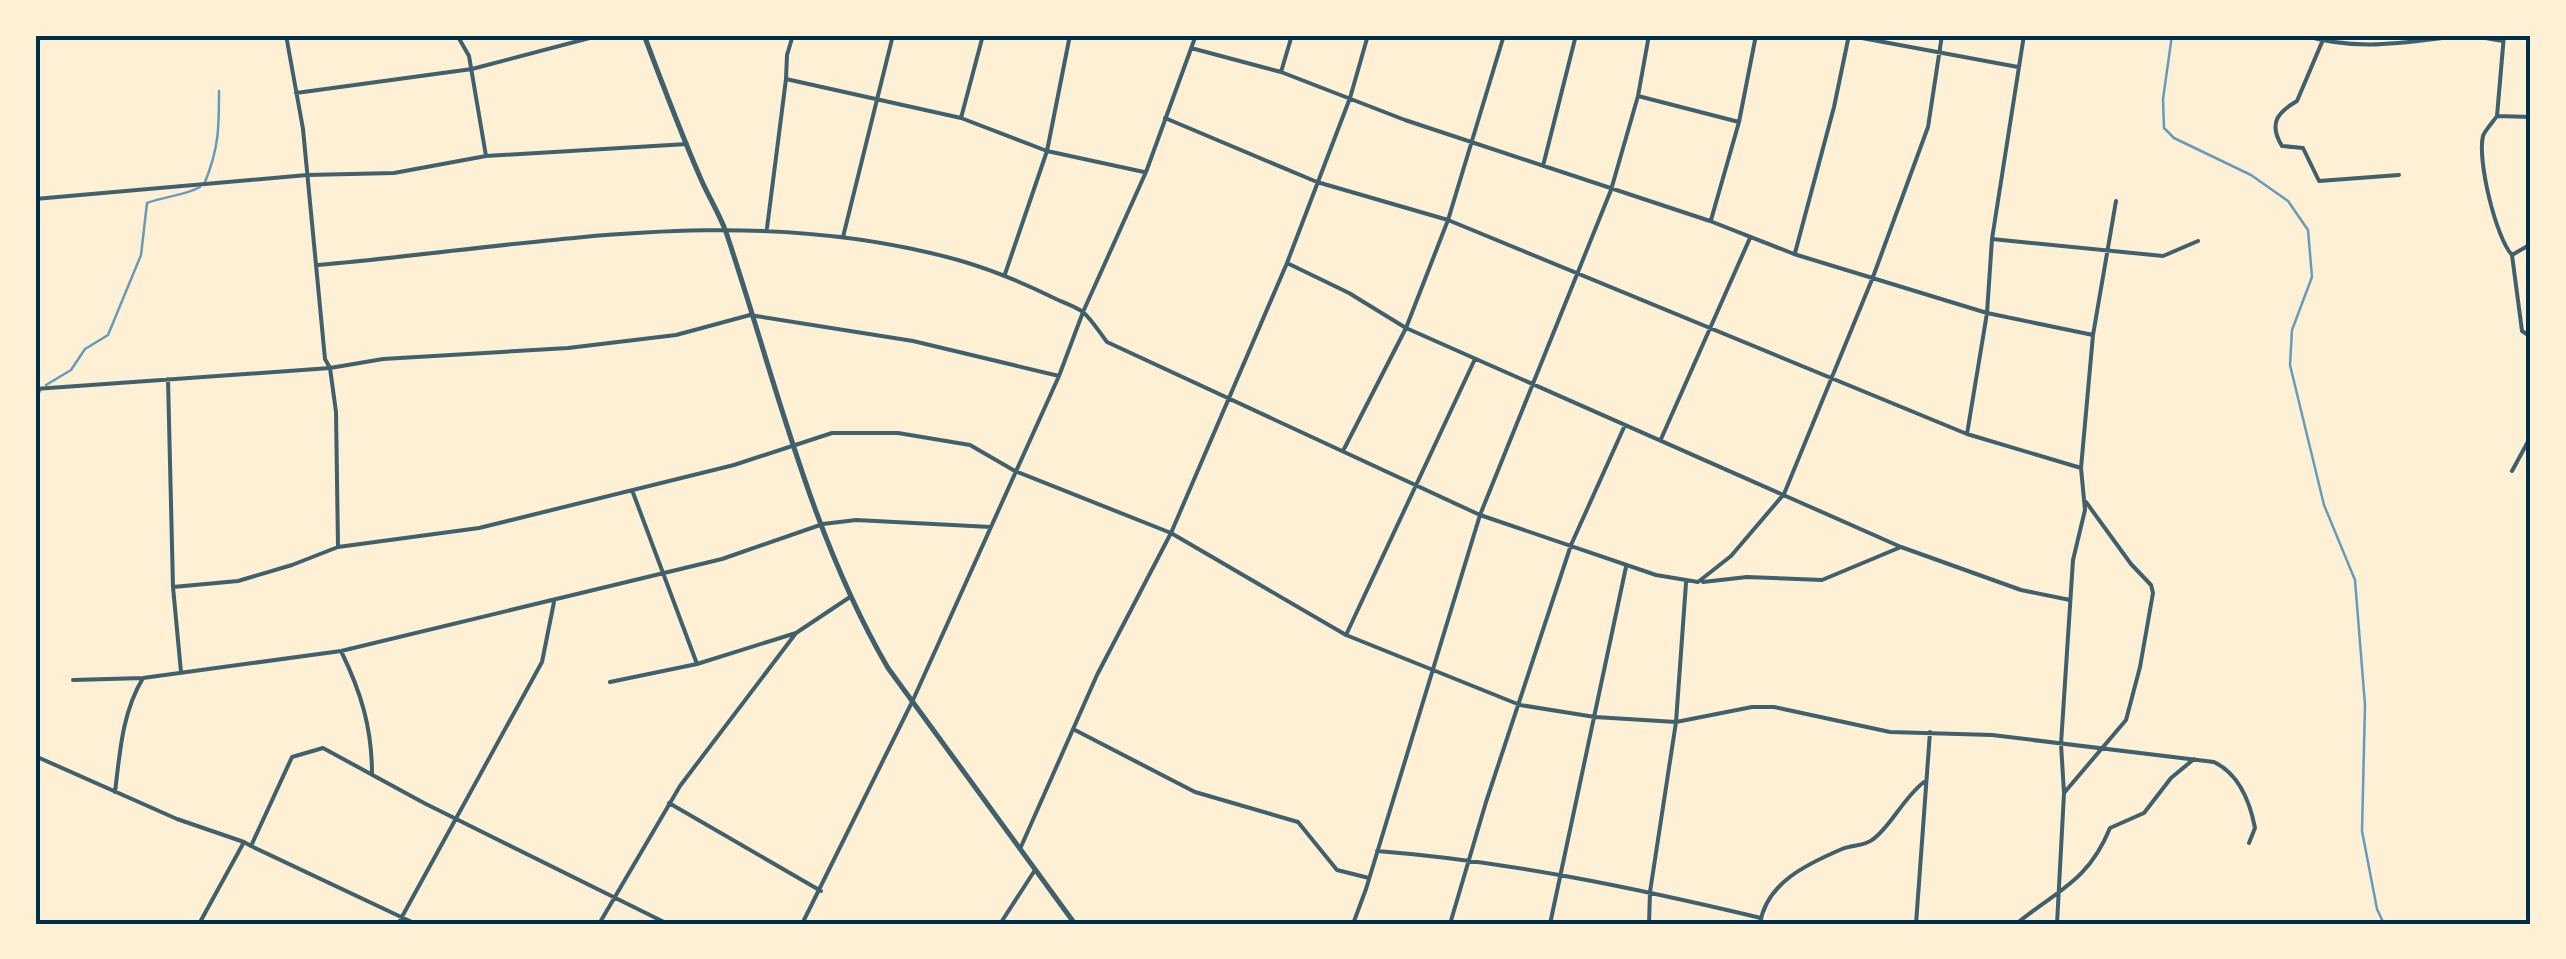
<svg xmlns="http://www.w3.org/2000/svg" width="2566" height="959" font-family="Poppins,sans-serif">
<style>
.lines{fill:none;stroke-linecap:round;stroke-linejoin:round}
.stream{stroke:#669bbc;stroke-width:2.5}
.minor{stroke:#3f606c;stroke-width:4}
.tertiary{stroke:#3f606c;stroke-width:5}
.neatline{fill:none;stroke:#003049;stroke-width:4}
</style>
<rect width="100%" height="100%" fill="#fdf0d5"/>
<g class="lines">
<path class="stream" d="M2172,35L2163,99L2164,128L2174,138L2251,175L2288,201L2308,230L2312,277L2292,330L2290,365L2324,505L2355,580L2365,705L2362,831L2377,909L2384,924
M205,182C219,148 219,127 219,91
M46,385L71,370L85,349L108,335L141,255L147,203C165,196 184,196 200,187
M35,400L40,391"/>
<path class="minor" d="M286,35L303,129L325,359L330,368L336,412L338,546
M457,35L469,56L486,156
M793,35L787,55L786,79L961,118L1047,151L1144,172
M2303,35C2361,53 2410,41 2468,35
M2325,35L2297,101C2278,112 2268,123 2282,146L2303,148L2319,181L2399,175
M2468,35L2503,41
M2504,35L2497,116L2531,117
M1851,36L2018,67
M1191,48L1281,72L1405,120L1710,221L1794,254L1987,313L2093,335
M1281,72L1292,35
M296,93L472,69L601,35
M1638,96L1739,122
M2497,116C2493,122 2485,130 2483,136C2477,160 2496,238 2512,255
M961,118L983,35
M1165,118L1317,182L1448,220L1967,434L2081,468
M1543,166L1576,35
M35,199L307,175L394,173L486,156L687,144
M1711,220L1739,122L1756,35
M767,228L786,79
M843,237L893,35
M1992,239L2163,256L2198,241
M2531,244L2512,255L2522,331L2531,337
M1795,253L1834,107L1849,35
M1287,263L1349,293L1406,328L1901,547L2021,590L2070,600
M318,265C535,246 742,200 958,260C993,270 1024,283 1056,299C1065,303 1076,307 1083,312C1092,320 1100,333 1107,342L1480,515L1656,575L1698,582L1731,556L1784,494L1873,277L1928,127L1942,35
M1005,274L1047,151L1070,35
M168,379L173,587L181,672
M35,389L330,368L383,359L568,348L676,335L750,315L913,341L1059,376
M1967,434L1987,313L1992,239L2024,35
M1661,439L1750,238
M1343,451L1406,328L1448,220L1504,35
M2512,471L2531,436
M632,490L697,664
M1703,582L1747,577L1822,580L1901,547
M173,587L238,581L292,565L338,547L479,528L734,465L832,433H898L970,445L1015,471L1171,533L1346,635L1520,705L1595,717L1676,722L1752,707H1774L1890,732L1992,735L2214,762C2239,774 2250,802 2255,828L2249,843
M1346,635L1475,359
M341,651C361,692 372,728 372,774
M73,680L143,678L341,651L722,559L823,524L856,520L991,527
M610,682L697,664L796,633
M1073,729L1195,792L1298,822L1337,870L1369,878
M35,756L177,819L244,842
M115,792C120,752 122,713 143,678
M2064,793L2126,720L2140,667L2153,593L2151,585L2131,564L2086,502
M669,803L821,891
M253,847L416,924
M1020,849L1097,675L1171,533L1287,263L1350,98L1368,35
M1377,851C1507,861 1635,888 1761,918
M199,924L244,842L251,846L292,757L323,748L424,803L668,924
M398,924L542,662L554,602
M599,924L680,786L796,633L850,597
M802,924L913,700L1059,376L1083,312L1146,172L1196,35
M1000,924L1035,870
M1353,924L1366,889L1480,515L1611,190L1638,96L1649,35
M1450,924L1486,802L1571,545L1625,425
M1550,924L1626,567
M1649,924L1650,892L1676,722L1686,583
M1760,924C1766,883 1807,864 1842,849C1852,845 1864,846 1872,840C1890,828 1903,798 1924,782
M1916,924L1930,732
M2016,924C2056,891 2088,882 2110,828L2144,813L2171,778L2194,759
M2057,924L2064,793L2061,744L2073,560L2085,510L2081,468L2093,335L2116,201"/>
<path class="tertiary" d="M644,35C662,83 680,131 700,177C708,196 719,213 726,232C775,378 810,534 888,668L1075,924"/>
</g>
<rect width="2566" height="959" fill="none" stroke="#fdf0d5" stroke-width="75"/>
<rect x="38" y="38" width="2490" height="884" class="neatline"/>
</svg>
